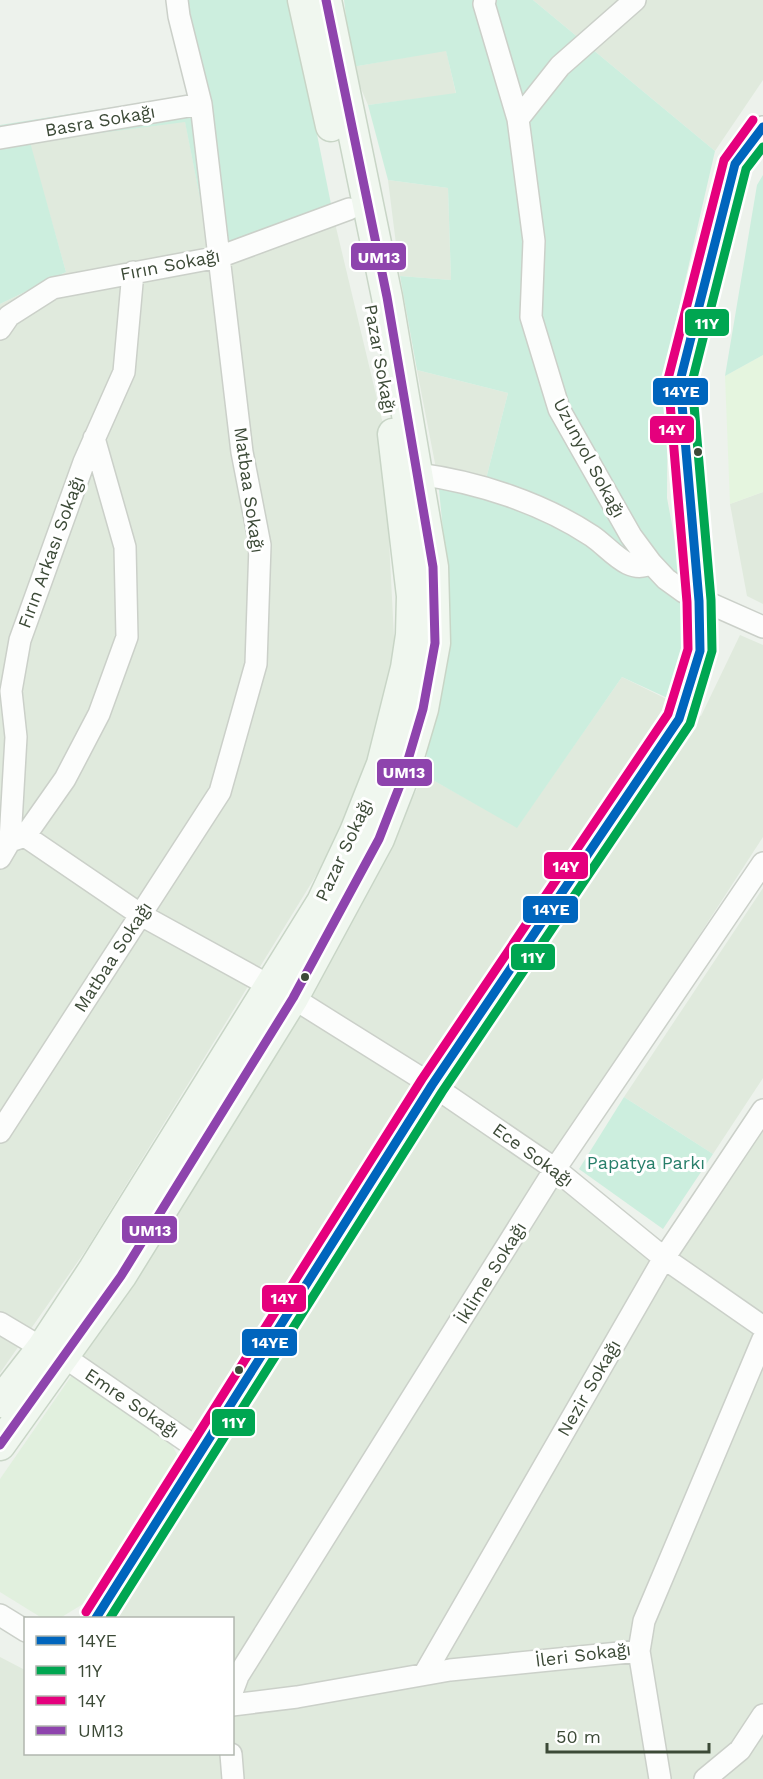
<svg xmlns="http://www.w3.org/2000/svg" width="763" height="1779" font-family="'Work Sans',sans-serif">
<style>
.residential{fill:#e0eadd}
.commercial{fill:#e5f5df}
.education{fill:#e1f0de}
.green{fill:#cceede}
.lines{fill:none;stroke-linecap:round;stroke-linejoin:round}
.street-casing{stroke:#cbd0c9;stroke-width:24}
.secondary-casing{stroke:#c8d5c6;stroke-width:33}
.street{stroke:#fcfdfc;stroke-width:21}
.secondary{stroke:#f0f7ef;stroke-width:30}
.bus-1-casing{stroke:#fff;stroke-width:14}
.bus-2-casing{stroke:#fff;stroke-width:14}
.bus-3-casing{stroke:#fff;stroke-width:14}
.bus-4-casing{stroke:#fff;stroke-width:14}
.bus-1{stroke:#0065bd;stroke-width:9}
.bus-2{stroke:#00a651;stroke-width:9}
.bus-3{stroke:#e5007d;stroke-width:9}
.bus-4{stroke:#8e44ad;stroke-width:9}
.bus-dot{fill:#3c4a37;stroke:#fff;stroke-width:2}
.labels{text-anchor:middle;stroke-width:6;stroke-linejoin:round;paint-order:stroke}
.street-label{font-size:18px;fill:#3c4a37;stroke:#fff}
.park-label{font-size:18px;fill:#277f6a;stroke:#fff}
.line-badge{stroke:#fff;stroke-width:2}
.badge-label{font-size:16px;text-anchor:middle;font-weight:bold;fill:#fff}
</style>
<rect width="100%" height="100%" fill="#edf2ec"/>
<path class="residential" d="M533,0H763V80L715,151Z
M446,50L456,94L368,105L352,67Z
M185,121L210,249L334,219L383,424L395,656L378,752L347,825L88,1247L0,1373V304L66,272L29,142Z
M388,180L448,188L451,280L400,276Z
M417,370L508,393L486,479H438Z
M763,492V604L747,596L730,504Z
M740,635L763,645V837L554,1159L679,1254L763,1129V1779H0V1657L25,1670L26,1754H232V1618H112L213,1449L73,1355L370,880L424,775L517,827L622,677L701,716Z
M763,888V1078L713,1154L624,1097Z"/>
<path class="commercial" d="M763,355V492L730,504L725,376Z"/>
<path class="education" d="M72,1375L172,1445L179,1458L83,1604L60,1618H42L0,1592V1479Z"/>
<path class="green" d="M169,0H290L334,219L210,249L185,122L30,142L66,272L0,304V125L190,95Z
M344,0H533L715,151L668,355L667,498L690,621L676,702L622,677L517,828L424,775L449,593L438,479H486L508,393L417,370L400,276L451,280L448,188L388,180L368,105L456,93L446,51L352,67Z
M763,175V355L725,376L757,185Z
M624,1097L713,1154L663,1229L579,1169Z"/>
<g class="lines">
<defs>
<path id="street" d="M485,0L484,4L518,119L534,241L531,317L559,409L631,536L651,563L666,579L684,592L763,627
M518,119L560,66L635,0
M0,138L201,104
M0,329L9,316L53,288L219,257L349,209
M418,474C478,482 542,503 592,536C610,548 629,576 651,563
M25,836L141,915L270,986
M10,841L16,737L11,691L20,640L84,462L124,372L133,272
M0,858L10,841L25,836L65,779L99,714L127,637L125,547L94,438
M293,998L432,1085L555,1169L664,1258L763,1327
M0,1132L220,792L256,664L260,545L242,452L201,104L179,16L177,0
M0,1323L42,1348L63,1356L201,1451
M0,1615L26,1631
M96,1618L432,1085L679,719L700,651L699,601L680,381L735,164L763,127
M425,1673L664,1258L763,1110
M232,1692L238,1676L555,1169L763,863
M232,1705L297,1697L450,1670L639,1651
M231,1754L233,1779
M660,1779L639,1651L644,1621L763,1339
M705,1779L740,1750L763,1715"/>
<path id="secondary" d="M303,0L331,126
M0,1402L42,1348L94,1269L322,902L355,832L382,764L406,668L411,635L412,596L393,434
M0,1445L121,1276L293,998L379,839L402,780L423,709L435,643L433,567L387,297L326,0"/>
</defs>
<use href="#street" class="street-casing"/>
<use href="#secondary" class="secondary-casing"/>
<use href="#street" class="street"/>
<use href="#secondary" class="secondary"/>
<defs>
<path id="bus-1" d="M96,1618L432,1085L679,719L700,651L699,601L680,381L735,164L763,127"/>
<path id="bus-2" d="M110,1618L442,1092L690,724L712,651L711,600L692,382L746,169L763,147"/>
<path id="bus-3" d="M86,1612L422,1079L668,714L688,649L687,602L668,379L724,160L753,120"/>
<path id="bus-4" d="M0,1445L121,1276L293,998L379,839L402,780L423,709L435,643L433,567L387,297L326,0"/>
</defs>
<use href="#bus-1" class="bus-1-casing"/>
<use href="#bus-2" class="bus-2-casing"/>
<use href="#bus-3" class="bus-3-casing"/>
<use href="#bus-4" class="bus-4-casing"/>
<use href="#bus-1" class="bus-1"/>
<use href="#bus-2" class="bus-2"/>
<use href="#bus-3" class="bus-3"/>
<use href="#bus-4" class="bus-4"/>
</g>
<g class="bus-dot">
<circle cx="698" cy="452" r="5"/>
<circle cx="305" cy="977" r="5"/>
<circle cx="239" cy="1370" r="5"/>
</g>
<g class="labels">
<g class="street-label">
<text transform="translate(100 121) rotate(-10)" y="6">Basra Sokağı</text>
<text transform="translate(170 265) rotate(-11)" y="6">Fırın Sokağı</text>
<text transform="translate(380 359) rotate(80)" y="6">Pazar Sokağı</text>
<text transform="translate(589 458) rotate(62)" y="6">Uzunyol Sokağı</text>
<text transform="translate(249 490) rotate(82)" y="6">Matbaa Sokağı</text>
<text transform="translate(51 552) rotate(-70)" y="6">Fırın Arkası Sokağı</text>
<text transform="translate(344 850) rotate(-65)" y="6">Pazar Sokağı</text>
<text transform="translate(113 957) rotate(-57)" y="6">Matbaa Sokağı</text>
<text transform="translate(533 1155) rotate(36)" y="6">Ece Sokağı</text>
<text transform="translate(491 1273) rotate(-58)" y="6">İklime Sokağı</text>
<text transform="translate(589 1388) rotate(-60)" y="6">Nezir Sokağı</text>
<text transform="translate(132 1403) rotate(34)" y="6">Emre Sokağı</text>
<text transform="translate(583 1655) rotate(-7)" y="6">İleri Sokağı</text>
</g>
<g class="park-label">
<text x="646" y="1169">Papatya Parkı</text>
</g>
</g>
<g class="line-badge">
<rect x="350" y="242" width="57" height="29" rx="6" fill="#8e44ad"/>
<rect x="684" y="308" width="46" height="29" rx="6" fill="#00a651"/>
<rect x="652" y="377" width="57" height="29" rx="6" fill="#0065bd"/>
<rect x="649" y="415" width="46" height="29" rx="6" fill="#e5007d"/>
<rect x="376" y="758" width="57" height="29" rx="6" fill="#8e44ad"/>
<rect x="543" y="851" width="46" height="29" rx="6" fill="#e5007d"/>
<rect x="522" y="895" width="57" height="29" rx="6" fill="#0065bd"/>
<rect x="510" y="943" width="46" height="28" rx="6" fill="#00a651"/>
<rect x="121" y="1215" width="57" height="29" rx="6" fill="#8e44ad"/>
<rect x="261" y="1284" width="46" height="29" rx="6" fill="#e5007d"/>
<rect x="241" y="1328" width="57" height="29" rx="6" fill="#0065bd"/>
<rect x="211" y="1408" width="45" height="29" rx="6" fill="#00a651"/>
</g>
<g class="badge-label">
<text x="379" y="263">UM13</text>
<text x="707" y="329">11Y</text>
<text x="681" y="397">14YE</text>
<text x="672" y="435">14Y</text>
<text x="404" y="778">UM13</text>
<text x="566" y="872">14Y</text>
<text x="551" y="915">14YE</text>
<text x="533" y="963">11Y</text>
<text x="150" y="1236">UM13</text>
<text x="284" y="1304">14Y</text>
<text x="270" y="1348">14YE</text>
<text x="234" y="1428">11Y</text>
</g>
<rect x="24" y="1617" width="210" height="138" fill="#ffffff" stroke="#b1b7af" stroke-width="1.5"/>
<rect x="36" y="1636" width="30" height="9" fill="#0065bd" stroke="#b1b7af" stroke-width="1.5"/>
<text x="78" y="1647" font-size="18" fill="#3c4a37">14YE</text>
<rect x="36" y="1666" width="30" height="9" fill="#00a651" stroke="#b1b7af" stroke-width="1.5"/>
<text x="78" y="1677" font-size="18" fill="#3c4a37">11Y</text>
<rect x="36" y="1696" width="30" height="9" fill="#e5007d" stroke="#b1b7af" stroke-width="1.5"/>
<text x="78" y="1707" font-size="18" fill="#3c4a37">14Y</text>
<rect x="36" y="1726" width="30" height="9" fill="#8e44ad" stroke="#b1b7af" stroke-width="1.5"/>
<text x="78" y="1737" font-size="18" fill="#3c4a37">UM13</text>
<path d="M547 1743v9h162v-9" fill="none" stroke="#3c4a37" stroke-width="3"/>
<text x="556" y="1743" font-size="18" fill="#3c4a37" stroke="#ffffff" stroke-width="4.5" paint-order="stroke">50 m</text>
</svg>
